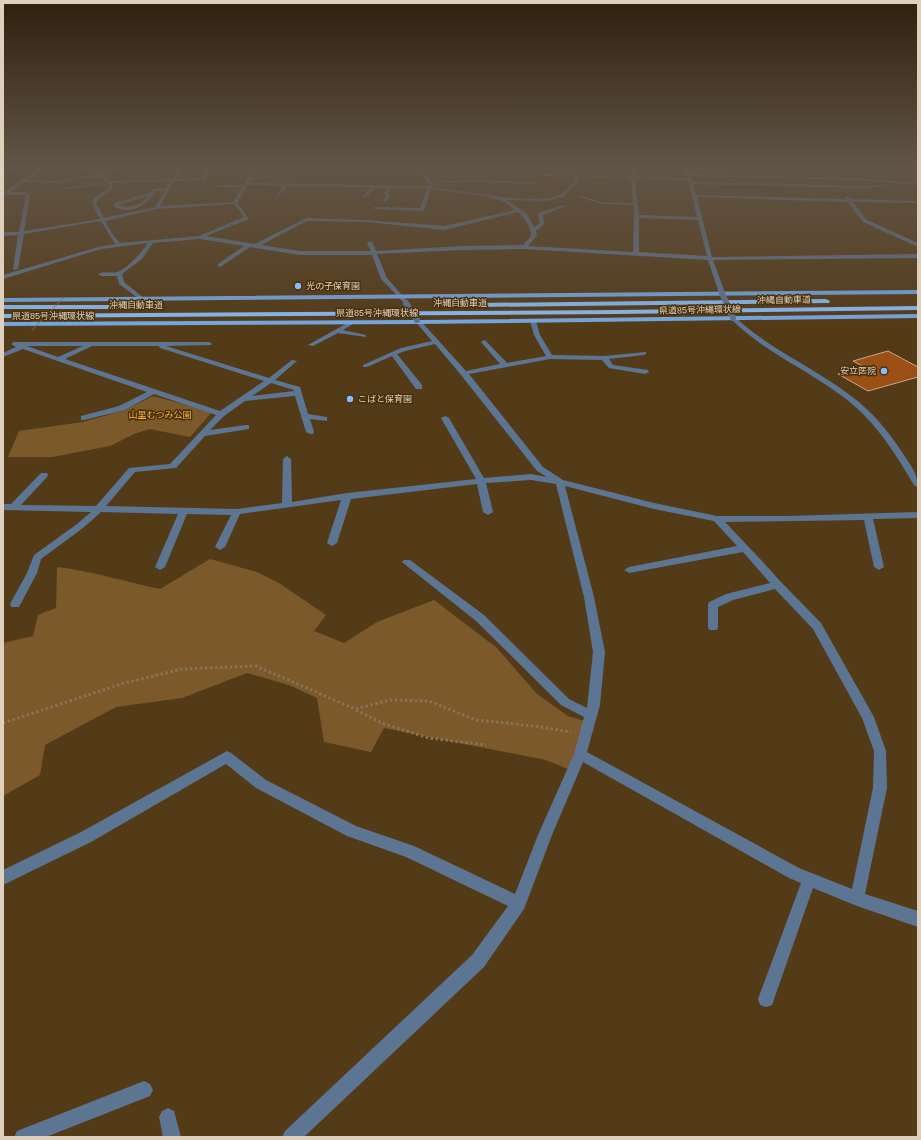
<svg xmlns="http://www.w3.org/2000/svg" width="921" height="1140" font-family="Helvetica,'Noto Sans JP',sans-serif">
<style>
.green{fill:#7b592a}
.building{fill:#9a4f14;stroke:#cea48b}
.lines{fill:none;stroke-linecap:round;stroke-linejoin:round}
.path{stroke:#887356;stroke-width:3;stroke-dasharray:2.5 2.5;stroke-linecap:butt}
.minor{fill:#5c7592;fill-rule:evenodd}
.major{fill:#73a6e1;fill-rule:evenodd}
.highway{fill:#88b9f2;fill-rule:evenodd}
.path-bridge{stroke:#887356;stroke-width:1.5;stroke-dasharray:1 1;stroke-linecap:butt}
.minor-bridge{stroke:#5c7592;stroke-width:6}
.poi-dot{fill:#84bcfb;stroke:#49300c;stroke-width:1.5}
.labels{text-anchor:middle;stroke-width:3;stroke-linejoin:round;paint-order:stroke}
.far-poi-label{font-size:9px;fill:#dfd0bd;stroke:#49300c;text-anchor:start}
.far-street-label{font-size:9px;fill:#dfd0bd;stroke:#49300c}
.far-park-label{font-size:9px;fill:#fdb142;stroke:#49300c}
</style>
<rect width="100%" height="100%" fill="#543b18"/>
<path class="green" d="M153,396L212,412L190,437L150,429L134,434L110,446L52,457H8L19,431L83,422L125,410Z
M210,559L257,572L279,583L326,615L314,631L344,643L377,622L434,600L497,648L537,694L568,716L591,723L573,771L546,760L384,728L371,752L324,742L317,698L289,685L247,673L182,698L116,707L45,745L40,775L3,796V643L33,636L38,615L56,608L57,567C92,571 126,582 160,589Z"/>
<path class="building" d="M888,351L918,367V377L868,391L838,374L864,367L853,361Z"/>
<g class="lines">
<path class="path" d="M356,710L384,724L429,738L486,745
M3,723L121,684L182,669L256,666L355,709L390,700L429,701L476,720L534,726L571,732"/>
<path class="minor" d="M17,166H23L3,176V173Z
M42,166H48L27,180L60,181L78,176H98L92,172L70,166C81,166 91,168 100,174L125,166H133L103,176L111,181L172,179L179,166H183L176,179L202,178L208,166H212L205,180L174,181L160,206L233,202L242,187H219L217,186L219,185H244L255,166H259L249,183L428,186L429,183L418,170L420,169L433,183L432,187C459,190 537,206 559,195C565,192 570,185 575,181L573,177L540,176L542,174L631,176L630,166H634L635,176L687,178L684,166H688L690,174L857,178L918,183V185L857,180L691,176L692,182L867,186L886,185L888,186L867,188L693,184L696,195L846,199L845,197L847,196L851,199L918,201V203L853,202L867,220L918,243V247L863,222L848,202L697,197L712,257L918,254V258L713,260L725,293L722,295L719,293L708,260L524,249L462,250L377,254L387,278L408,302V304L406,305L381,279L372,255H300L250,247L220,267L218,266V264L244,246L200,239L153,243L142,259L122,274L124,282L144,298V300L142,301L119,284L117,276H101L98,274C104,270 111,274 117,272C127,269 142,252 148,243L101,249L3,279V275L98,247L115,244L101,221L24,234L18,269L13,270L18,235L3,236V232H19L26,195H3V193ZM578,177L631,179L633,203L601,202L582,196L580,197L601,204L634,205L633,252L528,246L537,236L536,231L544,224L543,215L566,206L564,205L538,213L539,224L534,227L527,214L507,200L545,201L563,197L579,182ZM78,178H102L108,183L109,188L94,198L92,203L100,219L24,231L30,195L25,192H11L23,182L60,183ZM635,179L688,180L697,217L639,215ZM170,181L166,188L153,189L151,192L115,203L113,206C130,216 147,206 156,191H165L155,207L104,218L96,203L98,200L113,189L112,183ZM248,185L283,186L276,196L278,197L287,186L370,187L363,197L365,198L375,188H387L384,194L386,197L383,201L385,202L390,197L388,194L391,188H422L427,189L420,208L375,207L373,208L375,209L424,211L431,189L486,196L503,201L515,210L444,226L367,220L306,218L255,244L206,236L249,219L237,203ZM148,196C139,206 131,209 118,205ZM234,204L244,217L199,236L120,243L113,235L105,221L157,209ZM518,212C524,217 531,227 531,236L523,245L462,246L376,251L373,243L370,241L367,243L371,251H300L261,245L307,221L367,222L444,230ZM639,218L698,220L707,256L639,252Z
M918,166V168L891,166Z
M474,180L534,182L536,183L534,184L474,182L435,183L433,182Z
M104,183L106,185L66,189L64,188Z
M731,317H735C770,350 814,367 851,396C872,411 888,431 902,452C910,464 918,474 918,488L914,485C895,453 876,422 846,399C809,370 765,353 731,319Z
M417,318L419,319L466,371L500,364L481,342L484,340L486,341L507,363L546,356L534,335L530,321L533,319L536,321L540,335L552,355L604,356L646,352V354L644,355L609,359L613,365L648,370L649,372L645,374L609,368L602,360L550,359L469,374L543,467L563,480L654,503L717,516H789L918,512V518L873,519L884,567L879,570L874,567L864,520L725,522L762,561L781,582L821,623L874,717L886,751L887,788L865,894L918,911V927L857,906L813,888L772,1005L766,1007L760,1005L758,999L801,883L789,878L583,762L552,835L524,909L484,967L304,1137H282L285,1131L472,955L508,906L406,857L347,836L256,788L226,764L91,842L3,885V870L81,832L227,751L231,753L266,780L356,826L414,846L515,894L538,835L574,754L584,717L561,705L476,621L402,562L404,560H410L484,615L569,699L587,708L593,652L584,597L556,484L531,480L486,483L493,512L488,515L483,512L477,484L351,499L337,543L332,546L327,543L341,500L240,514L225,547L220,550L215,547L231,515L187,514L165,567L160,570L155,567L178,514L101,512L83,528L41,559L37,573L19,607H11L10,604L27,573L34,555L77,524L91,512L3,510V504H11L41,473H47L48,475L47,477L21,505L96,506L129,468L170,464L216,415L154,394L125,410L84,420H81V416L119,406L147,392L23,349L3,357V353L16,347L11,344L14,342H209L212,344L211,345L166,346L269,378L292,360L297,361L275,380L300,387L308,414L327,417V421L310,419L314,432L313,434H310L306,432L295,396L245,401L224,416L210,430L246,425H249V429L205,436L176,468L135,472L106,506L237,509L282,503L283,459L287,456L291,459L292,502L347,493L476,479L441,418L445,416L449,418L484,478L531,474L547,477L537,471L461,375L435,344L405,351L397,354L422,385V389H416L392,356L367,367H363V365L401,348L432,341L414,320ZM27,346H83L58,357ZM92,346H159L160,348L264,381L220,411L65,359ZM271,383L294,390V391L252,396ZM565,486L654,509L714,521L737,546L629,567L624,570L629,573L743,552L770,583L726,594L709,602L708,605V627L709,630H717L718,627V607L733,600L775,589L813,629L862,718L874,751L873,788L852,889L799,868L587,752L600,705L605,652L594,597Z
M351,321L356,322L343,330L366,335V337L338,333L313,346L308,345Z
M144,1081L150,1084L153,1090L150,1096L46,1137H14L17,1131Z
M168,1108L174,1111L181,1137H163L159,1117L162,1111Z"/>
<path class="major" d="M918,290V294L3,302V298Z
M918,314V318L419,324L3,326V322L419,320Z"/>
<path class="highway" d="M826,299L830,301L829,303L476,307L472,305L476,303Z
M3,305H156L160,307L156,309H3Z
M918,306V310L617,314L3,318V314L617,310Z"/>
<path class="path-bridge" d="M32,330L64,297"/>
<path class="minor-bridge" d="M722,293L733,318
M406,303L417,320"/>
</g>
<linearGradient id="sky" x2="0" y2="1"><stop stop-color="#2e200d"/><stop offset="0.51" stop-color="#615548"/><stop offset="1" stop-color="#615548" stop-opacity="0"/></linearGradient>
<rect width="921" height="326" fill="url(#sky)"/>
<g class="poi-dot">
<circle cx="298" cy="286" r="4"/>
<circle cx="884" cy="371" r="4"/>
<circle cx="350" cy="399" r="4"/>
</g>
<g class="labels">
<g class="far-poi-label">
<text x="306" y="289">光の子保育園</text>
<text x="876" y="374" text-anchor="end">安立医院</text>
<text x="358" y="402">こばと保育園</text>
</g>
<g class="far-street-label">
<text transform="translate(784 300) rotate(-1)" y="3">沖縄自動車道</text>
<text x="460" y="306">沖縄自動車道</text>
<text x="136" y="308">沖縄自動車道</text>
<text transform="translate(700 310) rotate(-1)" y="3">県道85号沖縄環状線</text>
<text x="377" y="316">県道85号沖縄環状線</text>
<text x="53" y="319">県道85号沖縄環状線</text>
</g>
<g class="far-park-label">
<text x="160" y="418">山里むつみ公園</text>
</g>
</g>
<rect width="921" height="1140" fill="none" stroke="#dfd0bd" stroke-width="8"/>
</svg>
